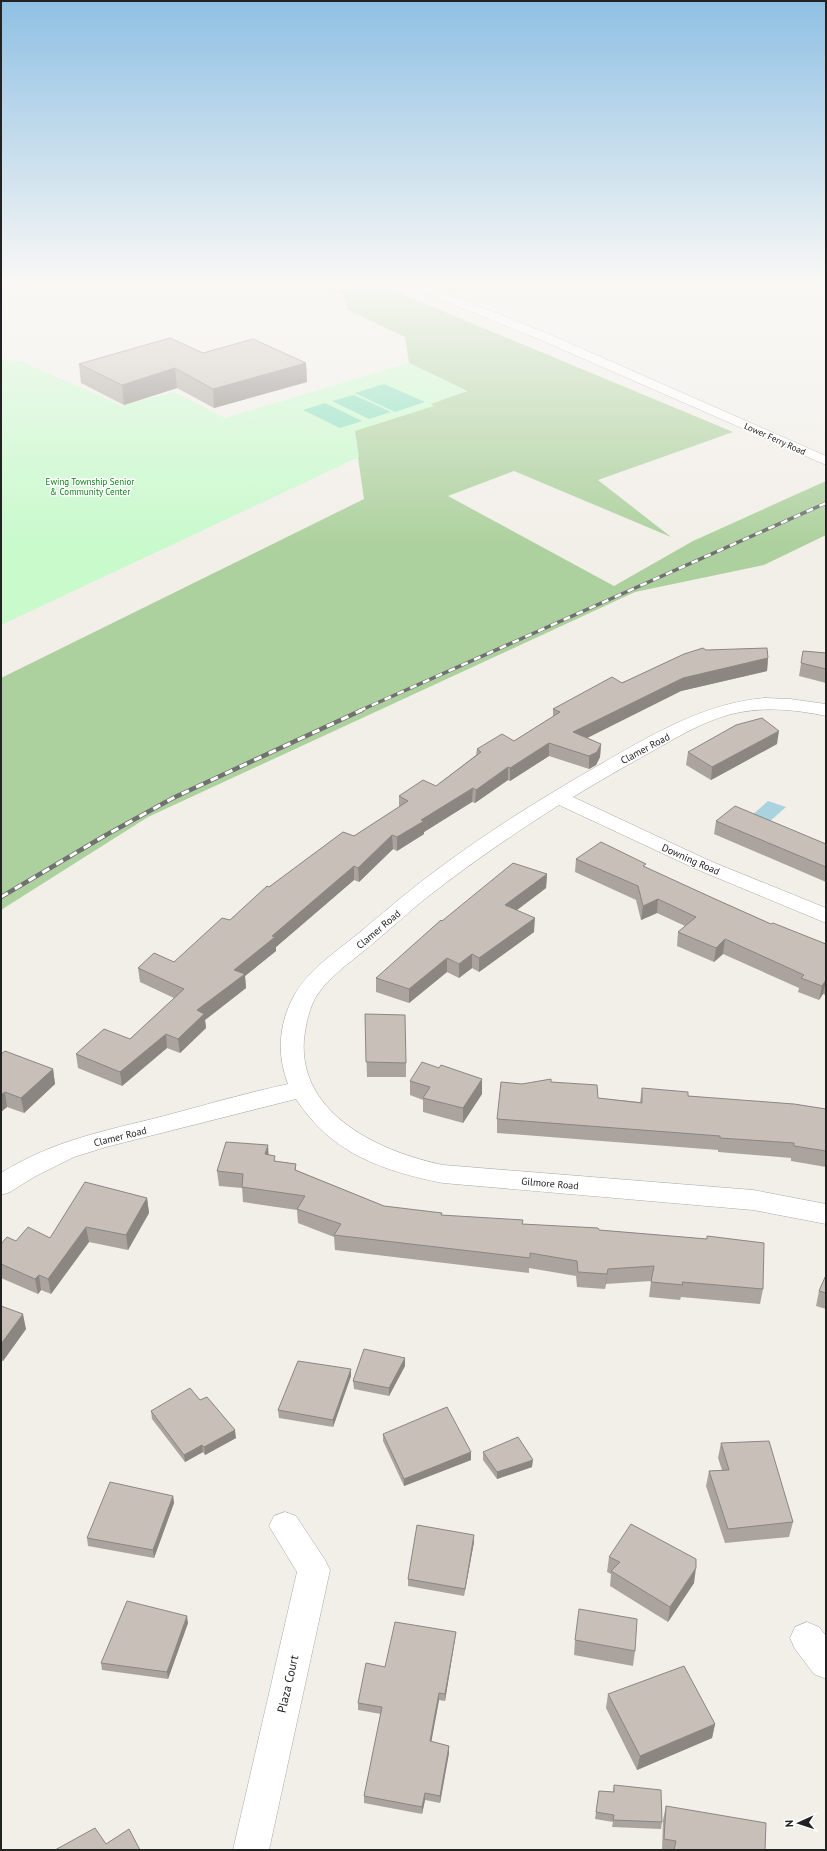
<svg xmlns="http://www.w3.org/2000/svg" width="827" height="1851" font-family="'PT Sans',sans-serif">
<style>
.forest{fill:#add19e}
.park{fill:#c8facc}
.pitch{fill:#88e0be}
.water{fill:#aad3df}
.lines{fill:none;stroke-linecap:round;stroke-linejoin:round}
.minor-casing{stroke:#a9a9a9;stroke-width:1}
.tertiary-casing{stroke:#a9a9a9;stroke-width:1}
.minor{fill:#fff;fill-rule:evenodd}
.tertiary{fill:#fff;fill-rule:evenodd}
.rail-far1-casing{stroke:#707070;stroke-width:3.5}
.rail-casing{stroke:#707070;stroke-width:4.5}
.rail-far1{stroke:#fff;stroke-width:2.5;stroke-dasharray:7;stroke-linecap:butt}
.rail{stroke:#fff;stroke-width:3;stroke-dasharray:8;stroke-linecap:butt}
.wall{fill:#aba49e}
.shaded-wall{fill:#8b8681}
.building{fill:#c7bfb8;stroke:#8b8681}
.labels{text-anchor:middle;stroke-width:3;stroke-linejoin:round;paint-order:stroke}
.far-street-label{font-size:9px;fill:#222;stroke:#fff}
.far-park-label{font-size:9px;fill:#0c8416;stroke:#fff}
.street-label{font-size:10px;fill:#222;stroke:#fff}
.near-street-label{font-size:12px;fill:#222;stroke:#fff}
</style>
<rect width="100%" height="100%" fill="#f2efe9"/>
<path class="forest" d="M321,285H380L733,432L598,480L671,537L514,471L448,496L614,586L693,541L826,481V535L764,565L635,592L148,817L1,910V678L364,499L354,430L467,391L409,363L405,337L348,310L343,294Z"/>
<path class="park" d="M1,360L20,361L122,406L174,392L225,418L409,363L467,391L431,404L434,406L355,431L359,457L1,625Z"/>
<path class="pitch" d="M384,384L425,402L395,412L355,393Z
M354,395L391,412L369,419L332,401Z
M325,403L362,421L340,428L303,410Z"/>
<path class="water" d="M768,801L786,807L769,822L751,816Z"/>
<g class="lines">
<defs>
<path id="minor" d="M765,698L790,699L826,704V716C798,710 770,707 741,712C712,717 684,733 658,748C629,764 601,780 573,797L710,861L826,908V923L696,869L559,805C515,833 471,863 430,895C412,909 395,925 377,940C357,958 332,973 317,995C309,1008 306,1024 304,1039C298,1115 381,1152 443,1165L753,1190L826,1204V1224L753,1210L443,1183C382,1171 331,1153 296,1099L106,1147L74,1157L34,1177L10,1192L1,1195V1173C54,1140 105,1131 164,1116C205,1105 246,1093 288,1084C276,1053 279,1021 296,992C313,965 342,948 366,927C390,907 413,887 438,869C490,830 545,796 601,764C653,734 705,703 765,698Z
M285,1512L296,1516L325,1560L330,1570L269,1850H233L297,1572L269,1526L274,1516Z
M807,1622L819,1627L826,1636V1679L814,1674L795,1649L790,1638L795,1627Z"/>
<path id="tertiary" d="M409,285H426L551,335L826,456V465L543,341L411,287Z"/>
</defs>
<use href="#minor" class="minor-casing"/>
<use href="#tertiary" class="tertiary-casing"/>
<use href="#minor" class="minor"/>
<use href="#tertiary" class="tertiary"/>
<defs>
<path id="rail-far1" d="M359,711L826,503"/>
<path id="rail" d="M1,897L106,835L173,798L362,710"/>
</defs>
<use href="#rail-far1" class="rail-far1-casing"/>
<use href="#rail" class="rail-casing"/>
<use href="#rail-far1" class="rail-far1"/>
<use href="#rail" class="rail"/>
</g>
<path class="wall" d="M203,353L306,363L307,382L214,408L177,388L124,405L81,383L79,364Z
M706,650L768,658L767,671L681,691L587,738L601,744L600,757L596,765L589,769L549,756L510,781L508,780L475,803L472,802L424,832V834L397,851L393,849L359,882L354,880L276,947V951L245,976L246,988L205,1020L206,1028L180,1053L167,1048L122,1086L78,1068L76,1054L130,1039L174,998L140,982L138,968L174,962L230,920L269,887L354,836L399,807V796L436,786L476,755L477,749L514,741L553,717V709Z
M803,651L826,653V683L799,676Z
M777,744L711,780L686,765L688,752Z
M716,821L826,844V882L714,834Z
M576,859L646,868L771,924L826,944V995L823,994L819,1000L798,992L799,988L723,954L714,962L677,946L678,932L685,926L657,913L641,920L636,900L575,872Z
M547,874L546,888L517,910L534,932L479,972L472,968L459,978L447,972L409,1003L376,992V978L442,921Z
M365,1014L406,1063V1077H367Z
M1,1054L53,1069L55,1084L24,1113L7,1107L1,1112Z
M410,1081L482,1094L463,1123L423,1112V1100L410,1095Z
M551,1082L598,1098L640,1102L642,1088L688,1096L826,1109V1167L791,1161V1158L718,1152V1150L497,1133V1119L522,1084Z
M268,1155L275,1161L296,1164V1170L384,1206L442,1215L522,1224L599,1230L707,1239V1236L763,1289L760,1304L681,1297L680,1300L649,1297L651,1281L606,1284L605,1289L577,1287L576,1276L529,1268V1273L335,1250L334,1237L298,1223L297,1210L243,1202L242,1188L219,1186L217,1171Z
M147,1198L149,1213L128,1250L89,1242L51,1294L41,1290L38,1294L1,1278V1244L16,1241L50,1238Z
M826,1275V1309L816,1306L819,1291Z
M1,1306L26,1329L3,1361H1Z
M405,1366L389,1396L354,1389L353,1381Z
M351,1369V1376L333,1427L279,1418L278,1410Z
M200,1400L236,1438L205,1455L203,1452L185,1462L152,1419L151,1411Z
M383,1434L471,1452V1460L404,1486L383,1441Z
M721,1443L793,1522L789,1537L725,1543L706,1486L709,1471L722,1470L718,1458Z
M483,1452L532,1467L497,1479L483,1460Z
M173,1496L174,1503L154,1558L88,1546L87,1538Z
M474,1542L464,1596L408,1586V1579Z
M609,1557L694,1583L668,1622L610,1586L611,1574L607,1572Z
M188,1623L168,1679L102,1670L101,1663Z
M455,1639L445,1701L439,1700L431,1742L449,1746V1753L440,1803L425,1800L422,1814L364,1803V1796L381,1714L358,1710V1703L385,1667Z
M575,1640L635,1651L633,1666L574,1655Z
M608,1694L715,1724L712,1738L637,1770L606,1708Z
M614,1785L662,1822L661,1829L612,1827L613,1822L595,1819L599,1791L613,1792Z
M666,1806L765,1850H662L663,1820Z"/>
<path class="shaded-wall" d="M306,363L307,382L214,408L213,389Z
M175,368L177,388L124,405L122,385Z
M768,658L767,671L681,691L573,745V732L683,678Z
M779,731L777,744L711,780L712,767Z
M549,743V756L510,781V768Z
M601,744L600,757L596,765L589,769V756Z
M508,767V780L475,803L476,790Z
M473,788L472,802L424,832V834L397,851V837L421,820Z
M392,835L393,849L359,882L358,868Z
M354,866V880L276,947V951L245,976L246,988L205,1020L206,1028L180,1053L178,1039L197,1010L234,970L272,936Z
M547,874L546,888L505,919V905Z
M658,899L657,913L641,920L643,906Z
M535,918L534,932L479,972V958Z
M725,939L723,954L714,962L716,948Z
M472,954V968L459,978V964Z
M447,958V972L409,1003V989Z
M826,980L823,994L819,1000L822,986Z
M166,1034L167,1048L122,1086L120,1072Z
M53,1069L55,1084L24,1113L21,1098Z
M482,1079V1094L463,1123V1108Z
M5,1092L7,1107L1,1112V1095Z
M268,1145L269,1160L265,1154Z
M147,1198L149,1213L128,1250L126,1235Z
M86,1227L89,1242L51,1294L48,1279Z
M608,1269L606,1284L605,1289L607,1274Z
M39,1275L41,1290L38,1294L35,1279Z
M23,1314L26,1329L3,1361L1,1354V1344Z
M405,1358V1366L389,1396V1388Z
M351,1369V1376L333,1427V1420Z
M235,1430L236,1438L205,1455L204,1447Z
M202,1445L203,1452L185,1462L184,1455Z
M471,1452V1460L404,1486V1479Z
M533,1460L532,1467L497,1479V1472Z
M173,1496L174,1503L154,1558L153,1550Z
M474,1535V1542L464,1596L465,1589Z
M696,1568L694,1583L668,1622L670,1607Z
M187,1616L188,1623L168,1679L167,1672Z
M456,1632L455,1639L445,1701V1694Z
M439,1693V1700L430,1749V1741Z
M715,1724L712,1738L637,1770L640,1756Z
M449,1746V1753L440,1803V1796Z
M425,1793V1800L422,1814V1807Z"/>
<path class="building" d="M170,338L203,353L253,339L306,363L213,389L175,368L122,385L79,364Z
M703,648L706,650L767,648L768,658L683,678L573,732L601,744L597,752L589,756L549,743L510,768L508,767L476,790L473,788L421,820L424,821L397,837L392,835L358,868L354,866L272,936L275,937L234,970L245,974L197,1010L204,1014L178,1039L166,1034L120,1072L76,1054L104,1029L130,1039L184,989L138,968L154,953L174,962L222,918L230,920L267,886L269,887L343,832L354,836L408,801L399,796L423,780L436,786L481,752L477,749L502,734L514,741L560,712L553,709L612,677L622,683L684,654Z
M803,651L826,653V669L801,663Z
M762,718L779,731L712,767L688,752L736,725Z
M735,806L826,844V867L716,821Z
M601,842L646,864L643,866L715,899L771,924L773,923L826,944V980L822,986L801,978L804,975L725,939L716,948L678,932L696,917L658,899L643,906L638,886L576,859Z
M513,863L547,874L505,905L535,918L479,958L472,954L459,964L447,958L409,989L376,978L441,920L442,921Z
M365,1014L405,1015L406,1063L366,1062Z
M5,1051L53,1069L21,1098L5,1092L1,1095V1054Z
M422,1062L439,1068L441,1065L482,1079L463,1108L423,1098L430,1087L410,1081Z
M551,1079V1082L597,1085L598,1098L642,1103V1088L688,1092V1096L794,1104L826,1109V1151L794,1146V1143L720,1138V1136L497,1119L501,1082L522,1084Z
M226,1142L268,1145L265,1154L275,1156L274,1161L296,1164L295,1170L384,1206L442,1213L441,1215L523,1220L522,1224L598,1228L599,1230L707,1239V1236L764,1243L763,1289L682,1282L683,1285L651,1282L654,1266L608,1269L607,1274L578,1272L577,1261L530,1253V1258L334,1235L341,1224L297,1209L305,1196L242,1187L243,1174L217,1171Z
M85,1182L147,1198L126,1235L86,1227L48,1279L39,1275L35,1279L1,1264V1244L7,1237L16,1241L28,1227L50,1238Z
M826,1275V1293L819,1291Z
M1,1306L23,1314L1,1344Z
M364,1349L405,1358L389,1388L353,1381Z
M298,1361L351,1369L333,1420L278,1410Z
M190,1388L200,1400L207,1397L235,1430L204,1447L202,1445L184,1455L151,1411Z
M447,1407L471,1452L404,1479L383,1434Z
M518,1437L533,1460L497,1472L483,1452Z
M769,1441L793,1522L728,1529L709,1471L729,1470L721,1443Z
M110,1482L173,1496L153,1550L87,1538Z
M631,1524L696,1559V1568L670,1607L611,1571L620,1562L609,1557Z
M417,1525L474,1535L465,1589L408,1579Z
M127,1601L187,1616L167,1672L101,1663Z
M579,1609L637,1619L635,1651L575,1640Z
M395,1622L456,1632L445,1694L439,1693L430,1741L449,1746L440,1796L425,1793L422,1807L364,1796L382,1707L358,1703L366,1663L385,1667Z
M684,1666L715,1724L640,1756L608,1694Z
M614,1785L661,1790L662,1822L613,1820L614,1815L596,1812L599,1791L614,1792Z
M666,1806L766,1823L765,1850H674L676,1841L664,1839Z
M95,1828L106,1844L129,1829L140,1850H55Z"/>
<linearGradient id="sky" x2="0" y2="1"><stop stop-color="#8fc0e4"/><stop offset="0.52" stop-color="#f9f8f5"/><stop offset="1" stop-color="#f9f8f5" stop-opacity="0"/></linearGradient>
<rect width="827" height="544" fill="url(#sky)"/>
<g class="labels">
<g class="far-street-label">
<text transform="translate(775 439) rotate(24)" y="3">Lower Ferry Road</text>
</g>
<g class="far-park-label">
<text x="90" y="485">Ewing Township Senior<tspan x="90" dy="10">&amp; Community Center</tspan></text>
</g>
<g class="street-label">
<text transform="translate(645 748) rotate(-28)" y="4">Clamer Road</text>
<text transform="translate(691 859) rotate(24)" y="4">Downing Road</text>
<text transform="translate(378 929) rotate(-40)" y="4">Clamer Road</text>
<text transform="translate(120 1136) rotate(-14)" y="4">Clamer Road</text>
<text transform="translate(550 1183) rotate(5)" y="4">Gilmore Road</text>
</g>
<g class="near-street-label">
<text transform="translate(288 1684) rotate(-77)" y="4">Plaza Court</text>
</g>
</g>
<rect width="827" height="1851" fill="none" stroke="#222222" stroke-width="4"/>
<g transform="translate(799 1823) rotate(267)" stroke="#ffffff" stroke-width="3" paint-order="stroke">
<path d="M0-3L7 15L0 10L-7 15Z" fill="#222222"/>
<text y="-6" font-size="11" font-weight="bold" text-anchor="middle" fill="#222222">N</text>
</g>
</svg>
